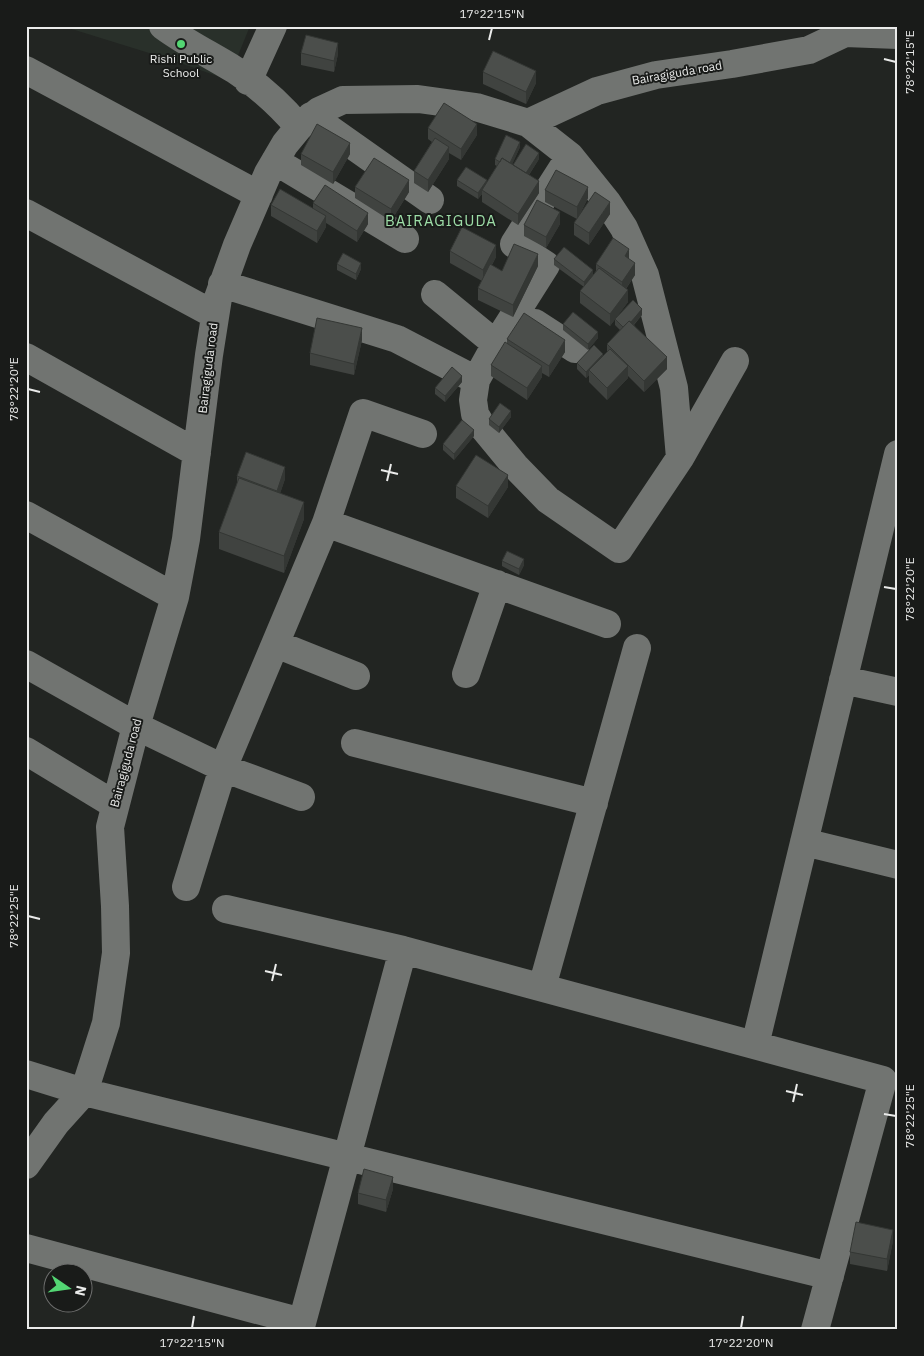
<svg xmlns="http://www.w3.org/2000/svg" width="924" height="1356" font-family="'IBM Plex Sans',sans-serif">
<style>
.built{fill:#29302a}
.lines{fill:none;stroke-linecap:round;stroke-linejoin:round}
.minor{stroke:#717471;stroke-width:28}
.wall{fill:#404340}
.shaded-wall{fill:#343734}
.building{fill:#4b4e4b;stroke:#343734}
.ticks{fill:none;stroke:#eaebea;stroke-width:2}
.poi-dot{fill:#53d673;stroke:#191b19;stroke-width:2}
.labels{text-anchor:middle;stroke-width:4;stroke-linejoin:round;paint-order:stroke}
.poi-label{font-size:12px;fill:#eaebea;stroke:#191b19}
.street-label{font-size:12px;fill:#eaebea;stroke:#191b19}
.quarter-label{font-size:15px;letter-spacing:1px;fill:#9ddda7;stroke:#191b19}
.neatline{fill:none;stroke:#eaebea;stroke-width:2}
.ticks-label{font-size:12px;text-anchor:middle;fill:#eaebea}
</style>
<rect width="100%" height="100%" fill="#222522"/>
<path class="built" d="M62,26H250L228,80L175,61Z"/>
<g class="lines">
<path class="minor" d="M163,26C186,43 211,55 235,70C258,85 281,106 299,127
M26,70L259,195
M248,81L273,26
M311,116L430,200
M528,123L597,91L656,75L732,64L809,50L845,33L898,35
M275,161L405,239
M26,213L215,315
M222,284L397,339L476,380L496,344L546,265L514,244L565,164
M435,294L496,344
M535,323L575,349
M26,357L197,453
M476,380L473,400L475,414L482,426L515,466L548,500L619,549L680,458L735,361
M26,515L175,597
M326,523L607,624
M276,644L356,676
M26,664L136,726L223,768L301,797
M466,674L497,584
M843,680L898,692
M355,743L594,803
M26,751L115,805
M804,842L898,865
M186,887L223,768L326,523L363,413L423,434
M226,909L403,950L883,1080L815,1330
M542,987L637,648
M755,1045L898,454
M26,1074L84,1092L830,1276
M26,1165L56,1123L84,1092L106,1023L116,953L115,906L110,827L136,726L175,597L186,539L209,355L218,298L237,245L268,173L285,144L299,127L319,111L343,100L418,99L476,107L528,123L570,156L607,202L624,228L645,275L674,388L680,458
M26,1248L302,1322
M300,1330L403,950"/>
</g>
<path class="wall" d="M301,53L338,54L334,72L301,65Z
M483,72L536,83L526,104L483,84Z
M428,128L477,135L461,160L449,153V159L428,192L414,183V171L432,142L428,139Z
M520,147L512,164L513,165L539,159L529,175L539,193L518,225L482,202V194L478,199L457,186V180L487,182L497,166L495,165V159Z
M301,154H350L333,184L301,165Z
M355,187L409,192L391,221L355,198Z
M545,190L588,198L580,214H610L589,245L574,235V223L577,219L545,202Z
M313,203L368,224L357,242L326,223V227L317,243L271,216V205L313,209Z
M560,224L546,248L524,236V225Z
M450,251L496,257L492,265L502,271L538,266L513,317L478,300V288L482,281L450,263Z
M554,259L593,275L596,271V264L629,259L635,275L626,289L628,302L610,326L580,303V291L584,287L554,265Z
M337,264L361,269L356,280L337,270Z
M642,315L634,325L667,369L644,392L628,376V378L607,400L589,382V375L586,378L577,369V363L603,356L607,352V344L620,330L615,325V319Z
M563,324L598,338L588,350L563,330Z
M507,339L565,352L549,377L542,373V377L527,400L491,376V365L507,344Z
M362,340L354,375L310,365V353Z
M462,382L445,402L435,394V388Z
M511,417L499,433L489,425V419Z
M474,436L454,460L443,450V444Z
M237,476L285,479L280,493L304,519L284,573L219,549V532L237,484Z
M456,486L508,487L488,518L456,498Z
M502,561L524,565L519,575L502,566Z
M393,1189L386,1212L358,1204V1193Z
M893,1241L887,1271L850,1264V1252Z"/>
<path class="shaded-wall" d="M338,43V54L334,72V61Z
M536,71V83L526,104V92Z
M477,124V135L461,160V149Z
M520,142V147L509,172V166Z
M350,143V154L333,184V172Z
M449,147V159L428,192V180Z
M539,153V159L526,179V173Z
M409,180V192L391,221V209Z
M487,180V186L482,190V194L478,199V193Z
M539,181V193L518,225V214Z
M588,187V198L577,219V207Z
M610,202V214L589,245V233Z
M560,212V224L546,248V237Z
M368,213V224L357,242V231Z
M326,216V227L317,243V231Z
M496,245V257L483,281V270Z
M629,249V261L625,256Z
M538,254V266L513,317V305Z
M361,263V269L356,280V274Z
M635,263V275L622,294V282Z
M593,270V276L584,288V282Z
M628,290V302L610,326V314Z
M642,309V315L625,334V328Z
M362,328V340L354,375V364Z
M598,332V338L588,350V344Z
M565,340V352L549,377V366Z
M603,354V360L589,370V375L586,378V372Z
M667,357V369L644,392V381Z
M542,366V377L527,400V388Z
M628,366V378L607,400V388Z
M462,376V382L445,402V396Z
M511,411V417L499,433V427Z
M474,430V436L454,460V454Z
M285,467V479L277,503V491Z
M508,475V487L488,518V506Z
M304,502V519L284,573V556Z
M524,559V565L519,575V569Z
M393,1177V1189L386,1212V1200Z
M893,1230V1241L887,1271V1259Z"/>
<path class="building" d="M306,35L338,43L334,61L301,53Z
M493,51L536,71L526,92L483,72Z
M444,103L477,124L461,149L428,128Z
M317,124L350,143L333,172L301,154Z
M506,135L520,142L510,163L502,158L500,162L495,159Z
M435,138L449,147L428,180L414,171Z
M526,144L539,153L526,173L513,165Z
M374,158L409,180L391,209L355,187Z
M502,158L539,181L518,214L482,190Z
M466,167L487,180L478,193L457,180Z
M556,170L588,187L577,207L545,190Z
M325,185L368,213L357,231L313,203Z
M280,189L326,216L317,231L271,205Z
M595,192L610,202L589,233L574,223Z
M537,200L560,212L546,237L524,225Z
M462,227L496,245L483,270L450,251Z
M613,238L629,249L625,256L635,263L622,282L596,264Z
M514,244L538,254L513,305L478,288L490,264L502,271Z
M564,247L593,270L584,282L554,259Z
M343,253L361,263L356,274L337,264Z
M599,268L628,290L610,314L580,291Z
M633,300L642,309L631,322L629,321L623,327L615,319Z
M573,312L598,332L588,344L563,324Z
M524,313L565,340L549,366L507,339Z
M317,318L362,328L354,364L310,353Z
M629,321L667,357L644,381L607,344Z
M505,342L542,366L527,388L491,365Z
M594,345L603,354L586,372L577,363Z
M610,349L628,366L607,388L589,370Z
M452,367L462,376L445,396L435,388Z
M500,403L511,411L499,427L489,419Z
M462,420L474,430L454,454L443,444Z
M246,452L285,467L277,491L237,476Z
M476,455L508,475L488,506L456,486Z
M239,478L304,502L284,556L219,532Z
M507,551L524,559L519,569L502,561Z
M364,1169L393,1177L386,1200L358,1193Z
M856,1222L893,1230L887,1259L850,1252Z"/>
<path class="ticks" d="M489,40L492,28M884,59L896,62M28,389L40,392M381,470L398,474M387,481L391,464M884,587L896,589M28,916L40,919M265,971L282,975M272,981L276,964M786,1091L803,1095M793,1102L797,1084M884,1114L896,1116M192,1328L194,1316M741,1328L743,1316"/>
<circle class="poi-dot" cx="181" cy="44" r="5"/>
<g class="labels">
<g class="poi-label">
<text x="181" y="63">Rishi Public<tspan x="181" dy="14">School</tspan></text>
</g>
<g class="street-label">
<text transform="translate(677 73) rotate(-10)" y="4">Bairagiguda road</text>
<text transform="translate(208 368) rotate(-83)" y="4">Bairagiguda road</text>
<text transform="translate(126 763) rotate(-75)" y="4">Bairagiguda road</text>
</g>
<g class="quarter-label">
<text x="441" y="226">BAIRAGIGUDA</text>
</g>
</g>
<rect width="924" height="1356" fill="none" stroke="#191b19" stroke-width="55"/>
<g transform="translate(68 1288) rotate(103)"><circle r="24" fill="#191b19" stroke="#6d6e6d"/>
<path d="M0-4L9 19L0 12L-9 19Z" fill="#53d673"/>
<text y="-8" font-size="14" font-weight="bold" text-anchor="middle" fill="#eaebea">N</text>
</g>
<rect x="28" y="28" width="868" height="1300" class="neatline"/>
<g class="ticks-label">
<text x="492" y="18">17°22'15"N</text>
<text transform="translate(910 62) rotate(-90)" y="4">78°22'15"E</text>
<text transform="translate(14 389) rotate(-90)" y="4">78°22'20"E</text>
<text transform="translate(910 589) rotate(-90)" y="4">78°22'20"E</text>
<text transform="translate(14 916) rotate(-90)" y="4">78°22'25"E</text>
<text transform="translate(910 1116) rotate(-90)" y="4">78°22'25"E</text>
<text x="192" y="1347">17°22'15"N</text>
<text x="741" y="1347">17°22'20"N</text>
</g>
</svg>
